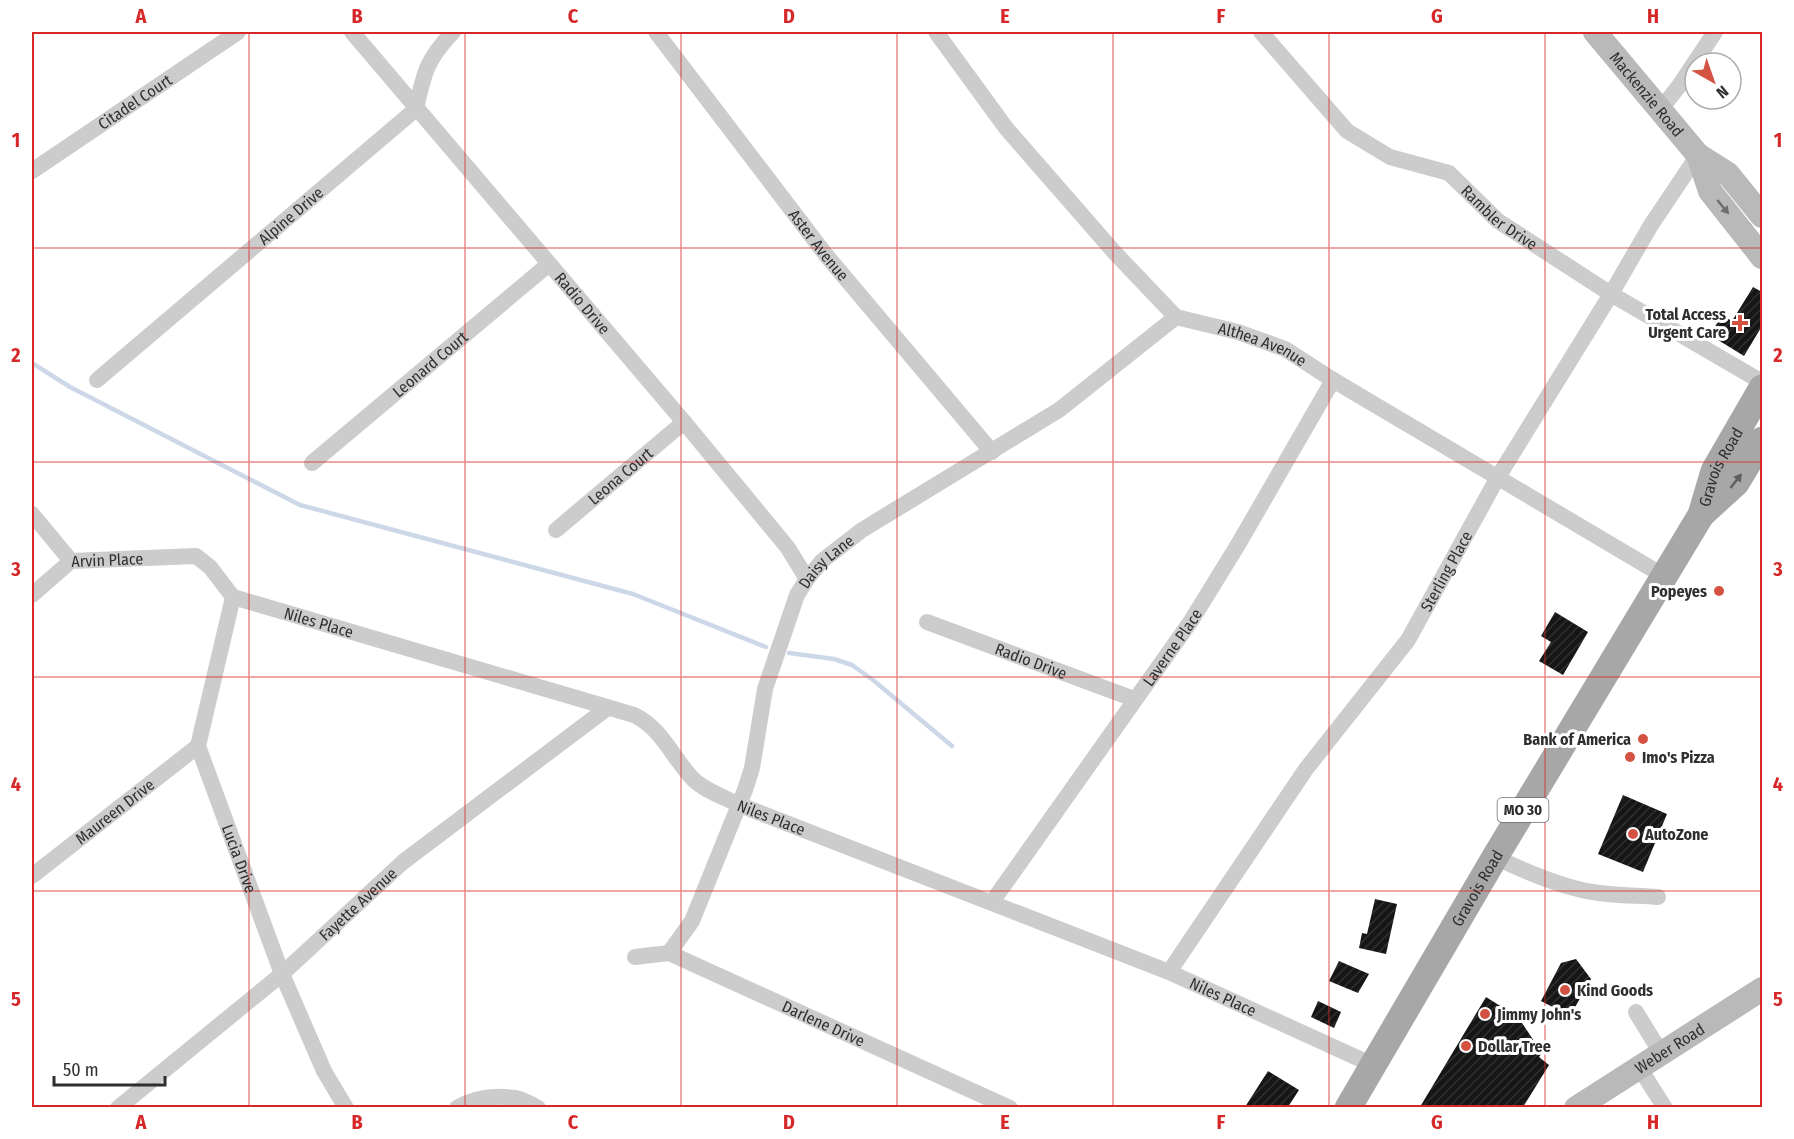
<svg xmlns="http://www.w3.org/2000/svg" width="1794" height="1139" font-family="'Fira Sans Condensed',sans-serif">
<style>
.lines{fill:none;stroke-linecap:round;stroke-linejoin:round}
.stream{stroke:#ccd8e8;stroke-width:4.5}
.building{fill:url(#building-hatch)}
.street{stroke:#ccc;stroke-width:16}
.secondary{stroke:#b9b9b9;stroke-width:24}
.primary{stroke:#a7a7a7;stroke-width:27}
.oneway{fill:#6d6d6d}
.oneway2{fill:#5f5f5f}
.grid{fill:none;stroke:#d62828;stroke-width:1.5;stroke-opacity:0.55}
.poi-dot{fill:#d45242;stroke:#fff;stroke-width:2}
.labels{text-anchor:middle;stroke-width:6;stroke-linejoin:round;paint-order:stroke}
.shield{fill:#fff;stroke:#6d6d6d;stroke-width:1.5}
.shield-label{font-size:15px;font-weight:bold;fill:#2f2f2f}
.street-label{font-size:16px;fill:#2f2f2f;stroke:#fff}
.poi-label{font-size:16px;font-weight:bold;fill:#2f2f2f;stroke:#fff;text-anchor:start}
.neatline{fill:none;stroke:#d62828;stroke-width:2}
.grid-label{font-size:20px;text-anchor:middle;font-weight:bold;fill:#d62828}
</style>
<defs>
<pattern id="building-hatch" width="6" height="6" patternUnits="userSpaceOnUse" patternTransform="scale(1.5)"><rect width="6" height="6" fill="#161616"/><path d="M-1 1l2-2M0 6l6-6M5 7l2-2" fill="none" stroke="#303030"/></pattern>
</defs>
<rect width="100%" height="100%" fill="#fff"/>
<g class="lines">
<path class="stream" d="M32,363L70,387L300,505L633,594L766,647
M789,653L834,659L852,665L873,680L952,746"/>
</g>
<path class="building" d="M1753,287L1762,292V326L1744,356L1710,335L1722,315L1732,321Z
M1555,612L1588,632L1563,675L1539,661L1551,642L1541,636Z
M1623,795L1667,814L1643,872L1598,854Z
M1375,899L1397,904L1386,954L1359,948L1362,933L1367,934Z
M1576,959L1591,979L1570,1016L1541,1001L1561,963Z
M1339,961L1369,974L1358,993L1329,981Z
M1486,997L1518,1017L1542,1053L1539,1057L1549,1065L1523,1107H1420Z
M1318,1001L1341,1012L1334,1028L1311,1017Z
M1268,1071L1299,1090L1288,1107H1245Z"/>
<g class="lines">
<g class="street">
<path id="s1" d="M352,32L684,422L788,548L807,579"/>
<path id="s2" d="M656,32L826,255L992,452"/>
<path id="s3" d="M936,32L1006,128L1115,253L1176,317L1238,332L1285,349L1333,380L1664,576"/>
<path id="s4" d="M1261,32L1347,131L1390,157L1449,173L1498,221L1611,294L1762,382"/>
<path d="M1660,110L1679,86L1715,32"/>
<path id="s5" d="M32,171L238,32"/>
<path id="s6" d="M97,380L416,109C424,72 427,59 453,32"/>
<path id="s7" d="M312,463L549,264"/>
<path d="M32,514L71,561"/>
<path id="s8" d="M556,530L684,422"/>
<path id="s9" d="M32,595L71,561L196,556L210,567L233,597L634,715C663,729 672,758 694,780C706,791 725,798 740,805L1169,972L1373,1065"/>
<path id="s10" d="M233,597L198,746L282,974L324,1071L346,1108"/>
<path id="s11" d="M927,622L1134,699"/>
<path d="M1495,857C1522,870 1549,882 1578,889C1604,896 1632,895 1658,897"/>
<path id="s12" d="M32,876L198,746"/>
<path id="s13" d="M992,902L1191,621L1239,543L1333,380"/>
<path id="s14" d="M669,953L692,921L745,790L752,768L765,689L797,595L807,579L822,561L862,530L1059,410L1176,317"/>
<path id="s15" d="M635,957L669,953L1010,1108"/>
<path id="s16" d="M1169,972L1306,769L1408,640L1498,477L1611,294L1651,225L1698,155"/>
<path d="M1636,1012L1661,1053"/>
<path d="M1639,1067L1665,1108"/>
<path id="s17" d="M118,1108L282,974L403,862L606,709"/>
<path d="M457,1108C474,1098 495,1095 515,1098C522,1099 531,1104 538,1108"/>
</g>
<g class="secondary">
<path id="s18" d="M1595,32L1698,155L1728,174L1762,216"/>
<path d="M1698,155L1710,191L1762,257"/>
<path id="s19" d="M1576,1108L1762,989"/>
</g>
<g class="primary">
<path d="M1702,514L1736,483L1762,440"/>
<path id="s20" d="M1348,1108L1495,857L1701,515L1714,471L1762,388"/>
</g>
</g>
<defs><path id="oneway-solid" d="M-6-.8H1V-3.2L6.5 0L1 3.2V.8H-6Z" transform="scale(1.5)"/></defs>
<use class="oneway" href="#oneway-solid" transform="translate(1723 207) rotate(51)"/>
<use class="oneway2" href="#oneway-solid" transform="translate(1736 481) rotate(-52)"/>
<path class="grid" d="M249,32V1108M465,32V1108M681,32V1108M897,32V1108M1113,32V1108M1329,32V1108M1545,32V1108M32,248H1762M32,462H1762M32,677H1762M32,891H1762"/>
<g class="poi-dot">
<path d="M1737 314h6v6h6v6h-6v6h-6v-6h-6v-6h6z"/>
<circle cx="1719" cy="591" r="6"/>
<circle cx="1643" cy="739" r="6"/>
<circle cx="1630" cy="757" r="6"/>
<circle cx="1633" cy="834" r="6"/>
<circle cx="1565" cy="990" r="6"/>
<circle cx="1485" cy="1014" r="6"/>
<circle cx="1466" cy="1046" r="6"/>
</g>
<g class="labels">
<rect class="shield" x="1497.5" y="798" width="51" height="24" rx="4.5"/>
<g class="shield-label">
<text x="1523" y="815">MO 30</text>
</g>
<g class="street-label">
<text dy="6" stroke="none"><textPath href="#s18" startOffset="81">Mackenzie Road</textPath></text>
<text dy="6" stroke="none"><textPath href="#s5" startOffset="124">Citadel Court</textPath></text>
<text dy="6" stroke="none"><textPath href="#s6" startOffset="254">Alpine Drive</textPath></text>
<text dy="6" stroke="none"><textPath href="#s4" startOffset="310">Rambler Drive</textPath></text>
<text dy="6" stroke="none"><textPath href="#s2" startOffset="268">Aster Avenue</textPath></text>
<text dy="6" stroke="none"><textPath href="#s1" startOffset="356">Radio Drive</textPath></text>
<text dy="6" stroke="none"><textPath href="#s3" startOffset="464">Althea Avenue</textPath></text>
<text dy="6" stroke="none"><textPath href="#s7" startOffset="154">Leonard Court</textPath></text>
<text dy="6" stroke="none"><textPath href="#s20" startOffset="742">Gravois Road</textPath></text>
<text dy="6" stroke="none"><textPath href="#s8" startOffset="84">Leona Court</textPath></text>
<text dy="6" stroke="none"><textPath href="#s9" startOffset="88">Arvin Place</textPath></text>
<text dy="6" stroke="none"><textPath href="#s14" startOffset="428">Daisy Lane</textPath></text>
<text dy="6" stroke="none"><textPath href="#s16" startOffset="488">Sterling Place</textPath></text>
<text dy="6" stroke="none"><textPath href="#s9" startOffset="322">Niles Place</textPath></text>
<text dy="6" stroke="none"><textPath href="#s13" startOffset="312">Laverne Place</textPath></text>
<text dy="6" stroke="none"><textPath href="#s11" startOffset="111">Radio Drive</textPath></text>
<text dy="6" stroke="none"><textPath href="#s12" startOffset="105">Maureen Drive</textPath></text>
<text dy="6" stroke="none"><textPath href="#s9" startOffset="826">Niles Place</textPath></text>
<text dy="6" stroke="none"><textPath href="#s10" startOffset="273">Lucia Drive</textPath></text>
<text dy="6" stroke="none"><textPath href="#s20" startOffset="255">Gravois Road</textPath></text>
<text dy="6" stroke="none"><textPath href="#s17" startOffset="315">Fayette Avenue</textPath></text>
<text dy="6" stroke="none"><textPath href="#s9" startOffset="1312">Niles Place</textPath></text>
<text dy="6" stroke="none"><textPath href="#s15" startOffset="204">Darlene Drive</textPath></text>
<text dy="6" stroke="none"><textPath href="#s19" startOffset="111">Weber Road</textPath></text>
</g>
<g class="poi-label">
<text x="1726" y="320" text-anchor="end">Total Access<tspan x="1726" dy="18">Urgent Care</tspan></text>
<text x="1707" y="597" text-anchor="end">Popeyes</text>
<text x="1631" y="745" text-anchor="end">Bank of America</text>
<text x="1642" y="763">Imo's Pizza</text>
<text x="1645" y="840">AutoZone</text>
<text x="1577" y="996">Kind Goods</text>
<text x="1497" y="1020">Jimmy John's</text>
<text x="1478" y="1052">Dollar Tree</text>
</g>
</g>
<rect width="1794" height="1139" fill="none" stroke="#ffffff" stroke-width="66"/>
<g transform="translate(1713 81) rotate(140)"><circle r="28" fill="#ffffff" stroke="#acacac" stroke-width="1.5"/>
<path d="M0-4.5L10 22L0 15L-10 22Z" fill="#d45242"/>
<text y="-9" font-size="16" font-weight="bold" text-anchor="middle" fill="#2f2f2f">N</text>
</g>
<path d="M54 1076v9h111v-9" fill="none" stroke="#2f2f2f" stroke-width="3"/>
<text x="63" y="1076" font-size="18" fill="#2f2f2f" stroke="#ffffff" stroke-width="4.5" paint-order="stroke">50 m</text>
<rect x="33" y="33" width="1728" height="1073" class="neatline"/>
<g class="grid-label">
<text x="141" y="23">A</text>
<text x="357" y="23">B</text>
<text x="573" y="23">C</text>
<text x="789" y="23">D</text>
<text x="1005" y="23">E</text>
<text x="1221" y="23">F</text>
<text x="1437" y="23">G</text>
<text x="1653" y="23">H</text>
<text x="16" y="147">1</text>
<text x="1778" y="147">1</text>
<text x="16" y="362">2</text>
<text x="1778" y="362">2</text>
<text x="16" y="576">3</text>
<text x="1778" y="576">3</text>
<text x="16" y="791">4</text>
<text x="1778" y="791">4</text>
<text x="16" y="1006">5</text>
<text x="1778" y="1006">5</text>
<text x="141" y="1129">A</text>
<text x="357" y="1129">B</text>
<text x="573" y="1129">C</text>
<text x="789" y="1129">D</text>
<text x="1005" y="1129">E</text>
<text x="1221" y="1129">F</text>
<text x="1437" y="1129">G</text>
<text x="1653" y="1129">H</text>
</g>
</svg>
